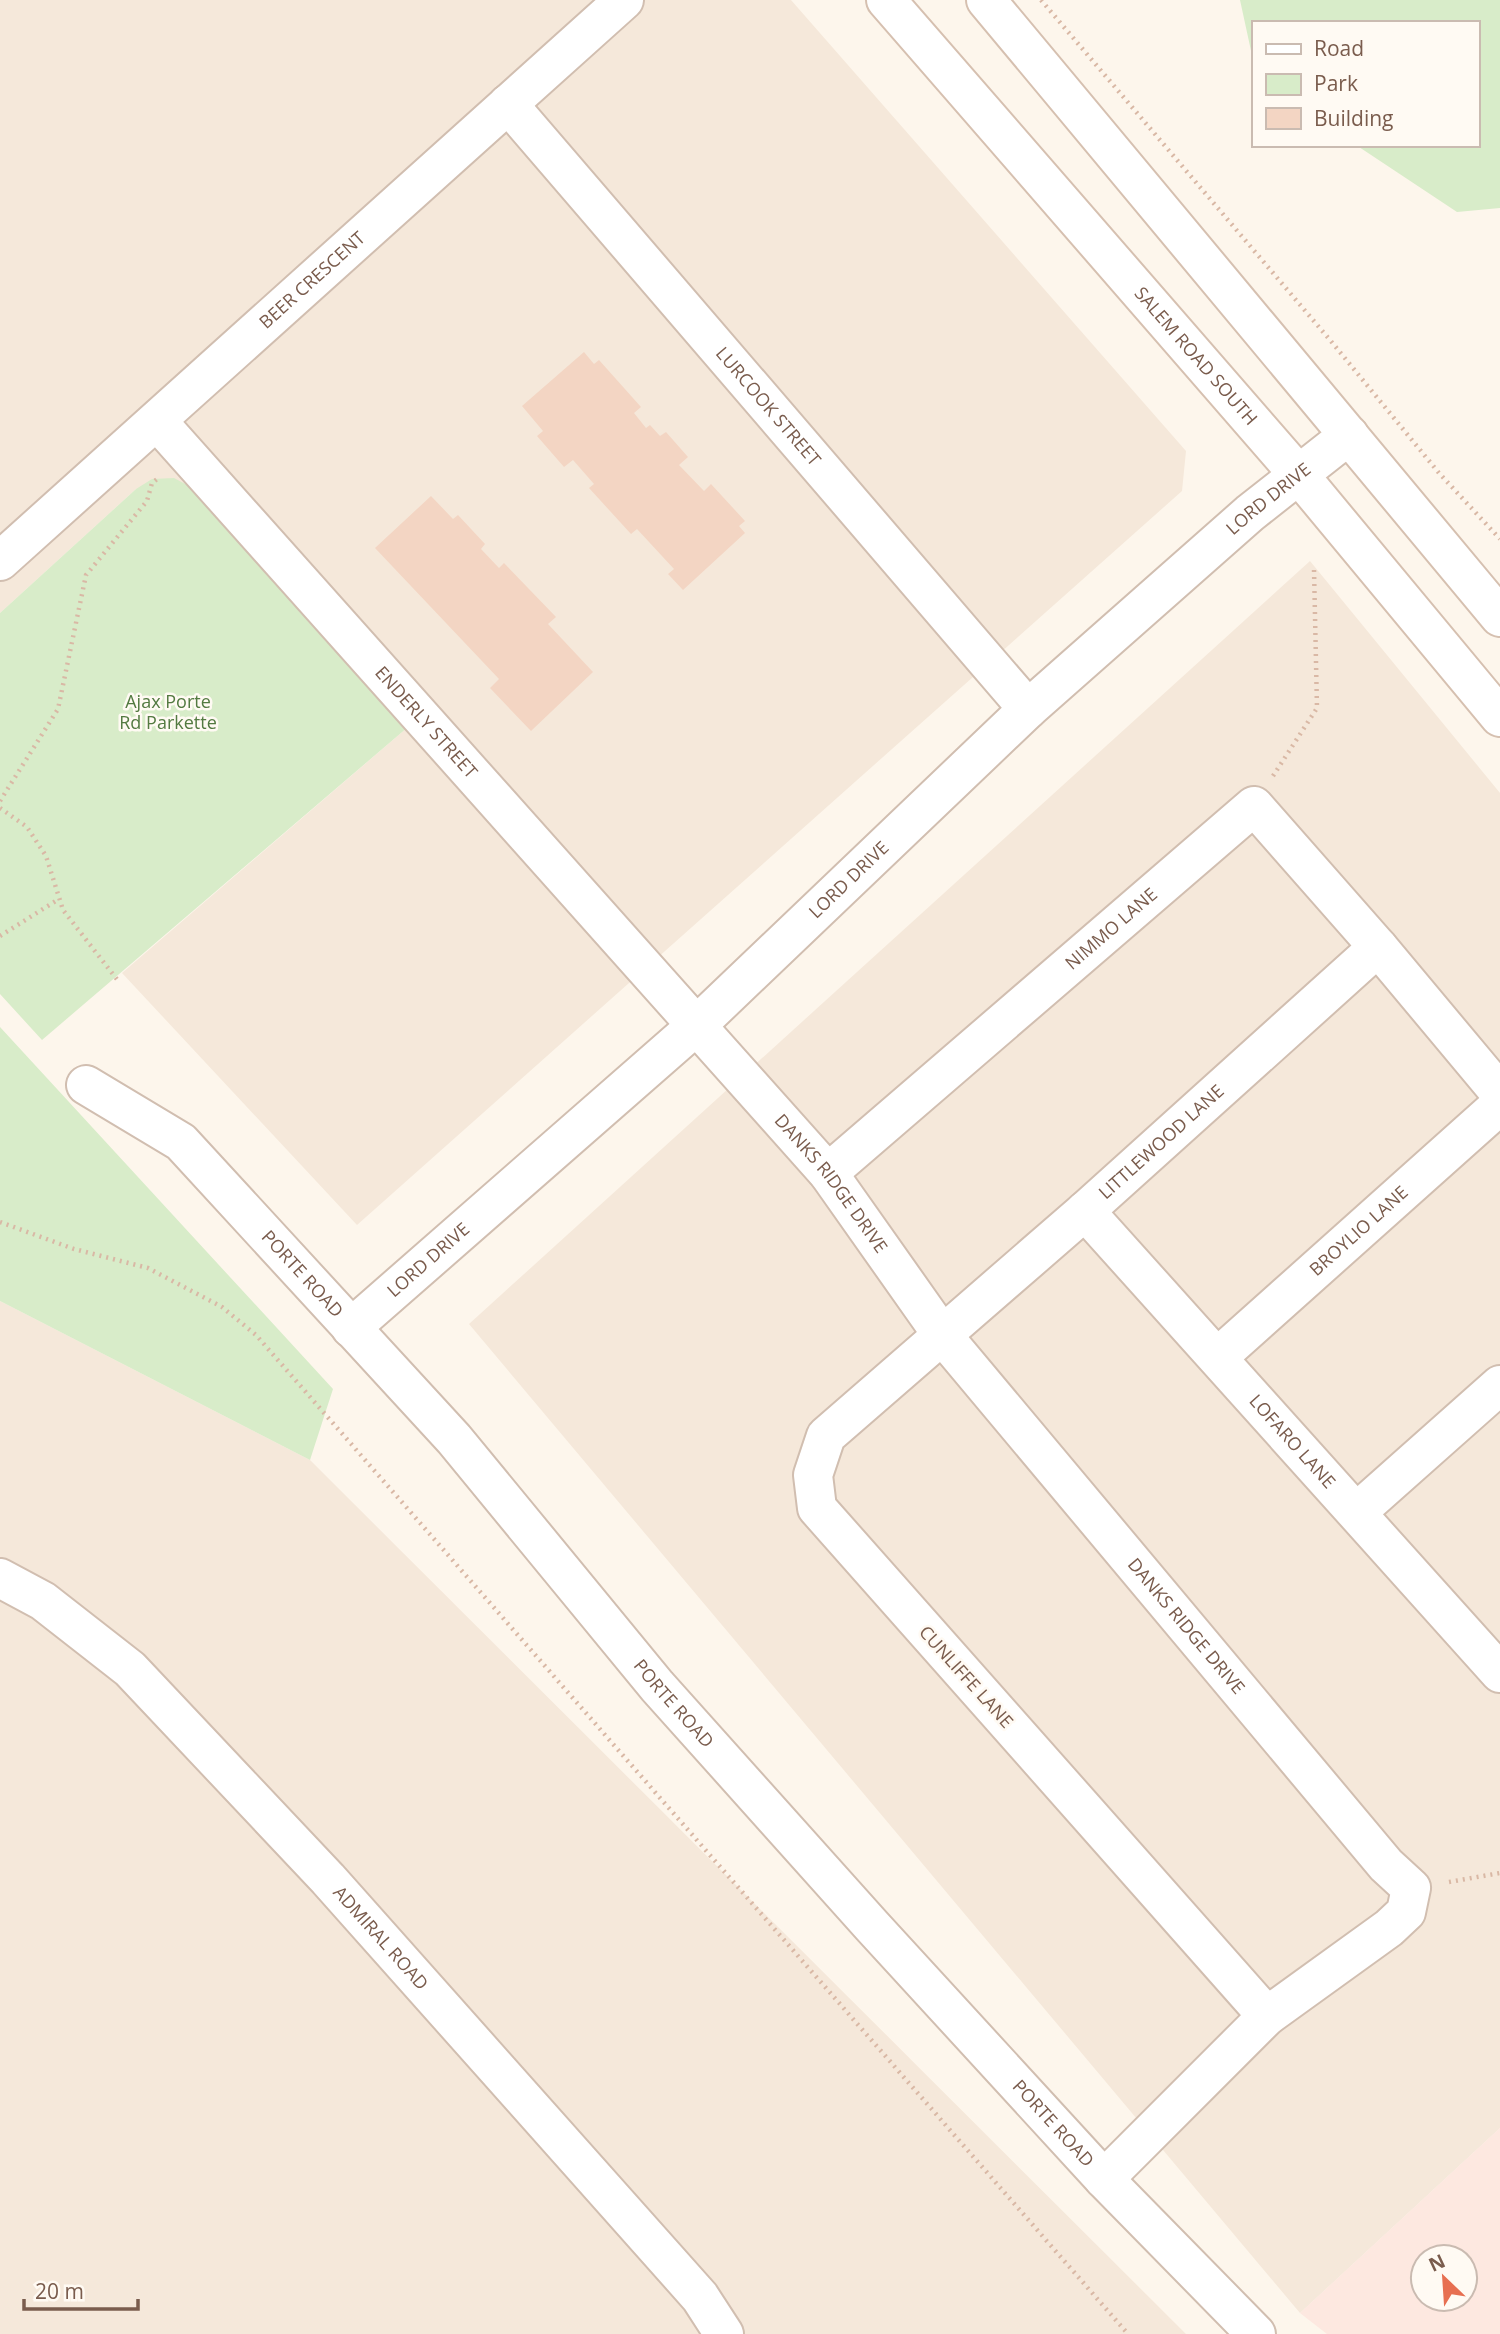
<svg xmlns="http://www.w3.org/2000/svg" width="1500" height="2334" font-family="'Open Sans',sans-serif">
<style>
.residential{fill:#f5e8da}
.commercial{fill:#fde8e0;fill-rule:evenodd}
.green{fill:#d8ecc9}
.building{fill:#f3d5c3}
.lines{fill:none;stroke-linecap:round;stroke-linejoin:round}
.street-casing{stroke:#d1beb0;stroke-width:42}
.secondary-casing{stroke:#d6c0b0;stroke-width:42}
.path{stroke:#d9b8a5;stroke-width:4.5;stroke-dasharray:2 5;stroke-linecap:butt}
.street{stroke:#fff;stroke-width:38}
.secondary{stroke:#fff;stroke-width:38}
.labels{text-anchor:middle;stroke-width:5;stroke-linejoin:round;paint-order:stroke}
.street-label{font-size:18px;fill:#7a5c4d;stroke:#fffaf3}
.park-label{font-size:18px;fill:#537a41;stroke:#fffaf3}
</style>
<rect width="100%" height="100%" fill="#fdf6ec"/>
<path class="residential" d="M0,0H791L1186,451L1182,491L357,1225L122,973L408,727L189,486L136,489L0,613Z
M1310,561L1500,793V2128L1300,2313L469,1324Z
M0,1301L310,1460L1186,2334H0Z"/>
<path class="commercial" d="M1500,2128V2334H1327L1300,2313ZM1423,2257H1465V2299H1423Z"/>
<path class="green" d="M1240,0H1500V208L1457,212L1356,145H1477V23H1253V60Z
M174,478L189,486L408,727L42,1040L0,994V613L136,489L152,479Z
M0,1027L333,1389L310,1460L0,1301Z"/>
<path class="building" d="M584,352L594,364L599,360L641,407L634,413L646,428L650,425L660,436L666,432L688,457L679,465L704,491L711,484L745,521L739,526L745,533L683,590L668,574L674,569L637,529L631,534L589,488L594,484L573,460L564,467L537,436L543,431L522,406Z
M431,496L453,519L458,515L485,544L481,549L499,568L504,563L556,617L548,624L593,672L531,731L490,688L499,679L375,548Z"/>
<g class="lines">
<defs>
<g id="street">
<path id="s1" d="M508,104L1028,709"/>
<path id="s2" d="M157,421L828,1173L943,1336L1386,1865L1411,1888L1406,1912L1389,1928L1267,2016L1104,2179"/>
<path id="s3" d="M0,561L624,0"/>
<path id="s4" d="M86,1085L181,1142L454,1439L657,1686L872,1926L1104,2179L1256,2334"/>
<path id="s5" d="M828,1173L1254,806L1378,947L1500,1093"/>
<path id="s6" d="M1085,1211L1500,1673"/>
<path id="s7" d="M351,1328L696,1026L1028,709L1250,513L1349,435"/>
<path id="s8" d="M1218,1357L1500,1105"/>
<path d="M1357,1512L1500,1385"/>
<path id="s9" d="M0,1578L43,1601L130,1669L328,1879L700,2297L724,2334"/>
<path id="s10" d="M1267,2016L817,1508L813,1475L826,1436L1085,1211L1378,947"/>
</g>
<g id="secondary">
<path id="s11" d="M886,0L1299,475L1500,717"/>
<path d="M986,0L1500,617"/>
</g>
</defs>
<use href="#street" class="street-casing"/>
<use href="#secondary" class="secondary-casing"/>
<path class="path" d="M1041,0L1330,340L1439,473L1500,539
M1273,776L1317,708L1314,569
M0,801L58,709L86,575L147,501L152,483L157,479
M0,808L27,827L46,856L63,910L119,982
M0,936L59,899
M0,1222L74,1249L148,1268L222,1307L256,1335L1128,2334
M1449,1882L1500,1873"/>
<use href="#street" class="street"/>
<use href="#secondary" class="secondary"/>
</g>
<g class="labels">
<g class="street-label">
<text dy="6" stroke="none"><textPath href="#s3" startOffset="420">BEER CRESCENT</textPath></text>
<text dy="6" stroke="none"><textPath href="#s11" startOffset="472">SALEM ROAD SOUTH</textPath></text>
<text dy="6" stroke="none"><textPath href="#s1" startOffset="399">LURCOOK STREET</textPath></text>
<text dy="6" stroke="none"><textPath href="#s7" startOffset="1237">LORD DRIVE</textPath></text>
<text dy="6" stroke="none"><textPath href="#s2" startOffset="404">ENDERLY STREET</textPath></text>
<text dy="6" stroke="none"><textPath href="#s7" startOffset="670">LORD DRIVE</textPath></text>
<text dy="6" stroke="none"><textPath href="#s5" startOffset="374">NIMMO LANE</textPath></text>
<text dy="6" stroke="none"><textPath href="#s10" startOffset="1199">LITTLEWOOD LANE</textPath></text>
<text dy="6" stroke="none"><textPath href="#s2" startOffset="1018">DANKS RIDGE DRIVE</textPath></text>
<text dy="6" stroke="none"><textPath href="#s8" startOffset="189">BROYLIO LANE</textPath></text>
<text dy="6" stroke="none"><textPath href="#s7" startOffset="103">LORD DRIVE</textPath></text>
<text dy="6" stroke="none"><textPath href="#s4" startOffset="290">PORTE ROAD</textPath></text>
<text dy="6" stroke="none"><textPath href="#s6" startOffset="310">LOFARO LANE</textPath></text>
<text dy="6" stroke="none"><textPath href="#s2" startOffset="1586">DANKS RIDGE DRIVE</textPath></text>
<text transform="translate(966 1677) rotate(48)" y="6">CUNLIFFE LANE</text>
<text dy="6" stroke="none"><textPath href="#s4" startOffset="858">PORTE ROAD</textPath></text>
<text dy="6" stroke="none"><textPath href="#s9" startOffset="527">ADMIRAL ROAD</textPath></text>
<text dy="6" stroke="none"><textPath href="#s4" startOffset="1424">PORTE ROAD</textPath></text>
</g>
<g class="park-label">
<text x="168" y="708">Ajax Porte<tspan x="168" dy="21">Rd Parkette</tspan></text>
</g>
</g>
<rect x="1252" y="21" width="228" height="126" fill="#fffaf3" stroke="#cabbb1" stroke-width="2"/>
<rect x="1266" y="44" width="35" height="10" fill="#ffffff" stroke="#cabbb1" stroke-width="2"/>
<text x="1314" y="56" font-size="21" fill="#7a5c4d">Road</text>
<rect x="1266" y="74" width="35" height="21" fill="#d8ecc9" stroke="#cabbb1" stroke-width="2"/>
<text x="1314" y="91" font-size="21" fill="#7a5c4d">Park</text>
<rect x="1266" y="108" width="35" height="21" fill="#f3d5c3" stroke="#cabbb1" stroke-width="2"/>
<text x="1314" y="126" font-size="21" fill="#7a5c4d">Building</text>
<g transform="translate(1444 2278) rotate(335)"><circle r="33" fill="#fffaf3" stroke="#cabbb1" stroke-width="2"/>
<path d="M0-5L12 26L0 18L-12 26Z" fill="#e76f51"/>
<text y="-10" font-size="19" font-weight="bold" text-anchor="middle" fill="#7a5c4d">N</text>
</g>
<path d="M24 2299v10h114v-10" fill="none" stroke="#7a5c4d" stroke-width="3.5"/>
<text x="35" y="2299" font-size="21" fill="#7a5c4d" stroke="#fffaf3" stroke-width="5" paint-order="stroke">20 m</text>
</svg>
